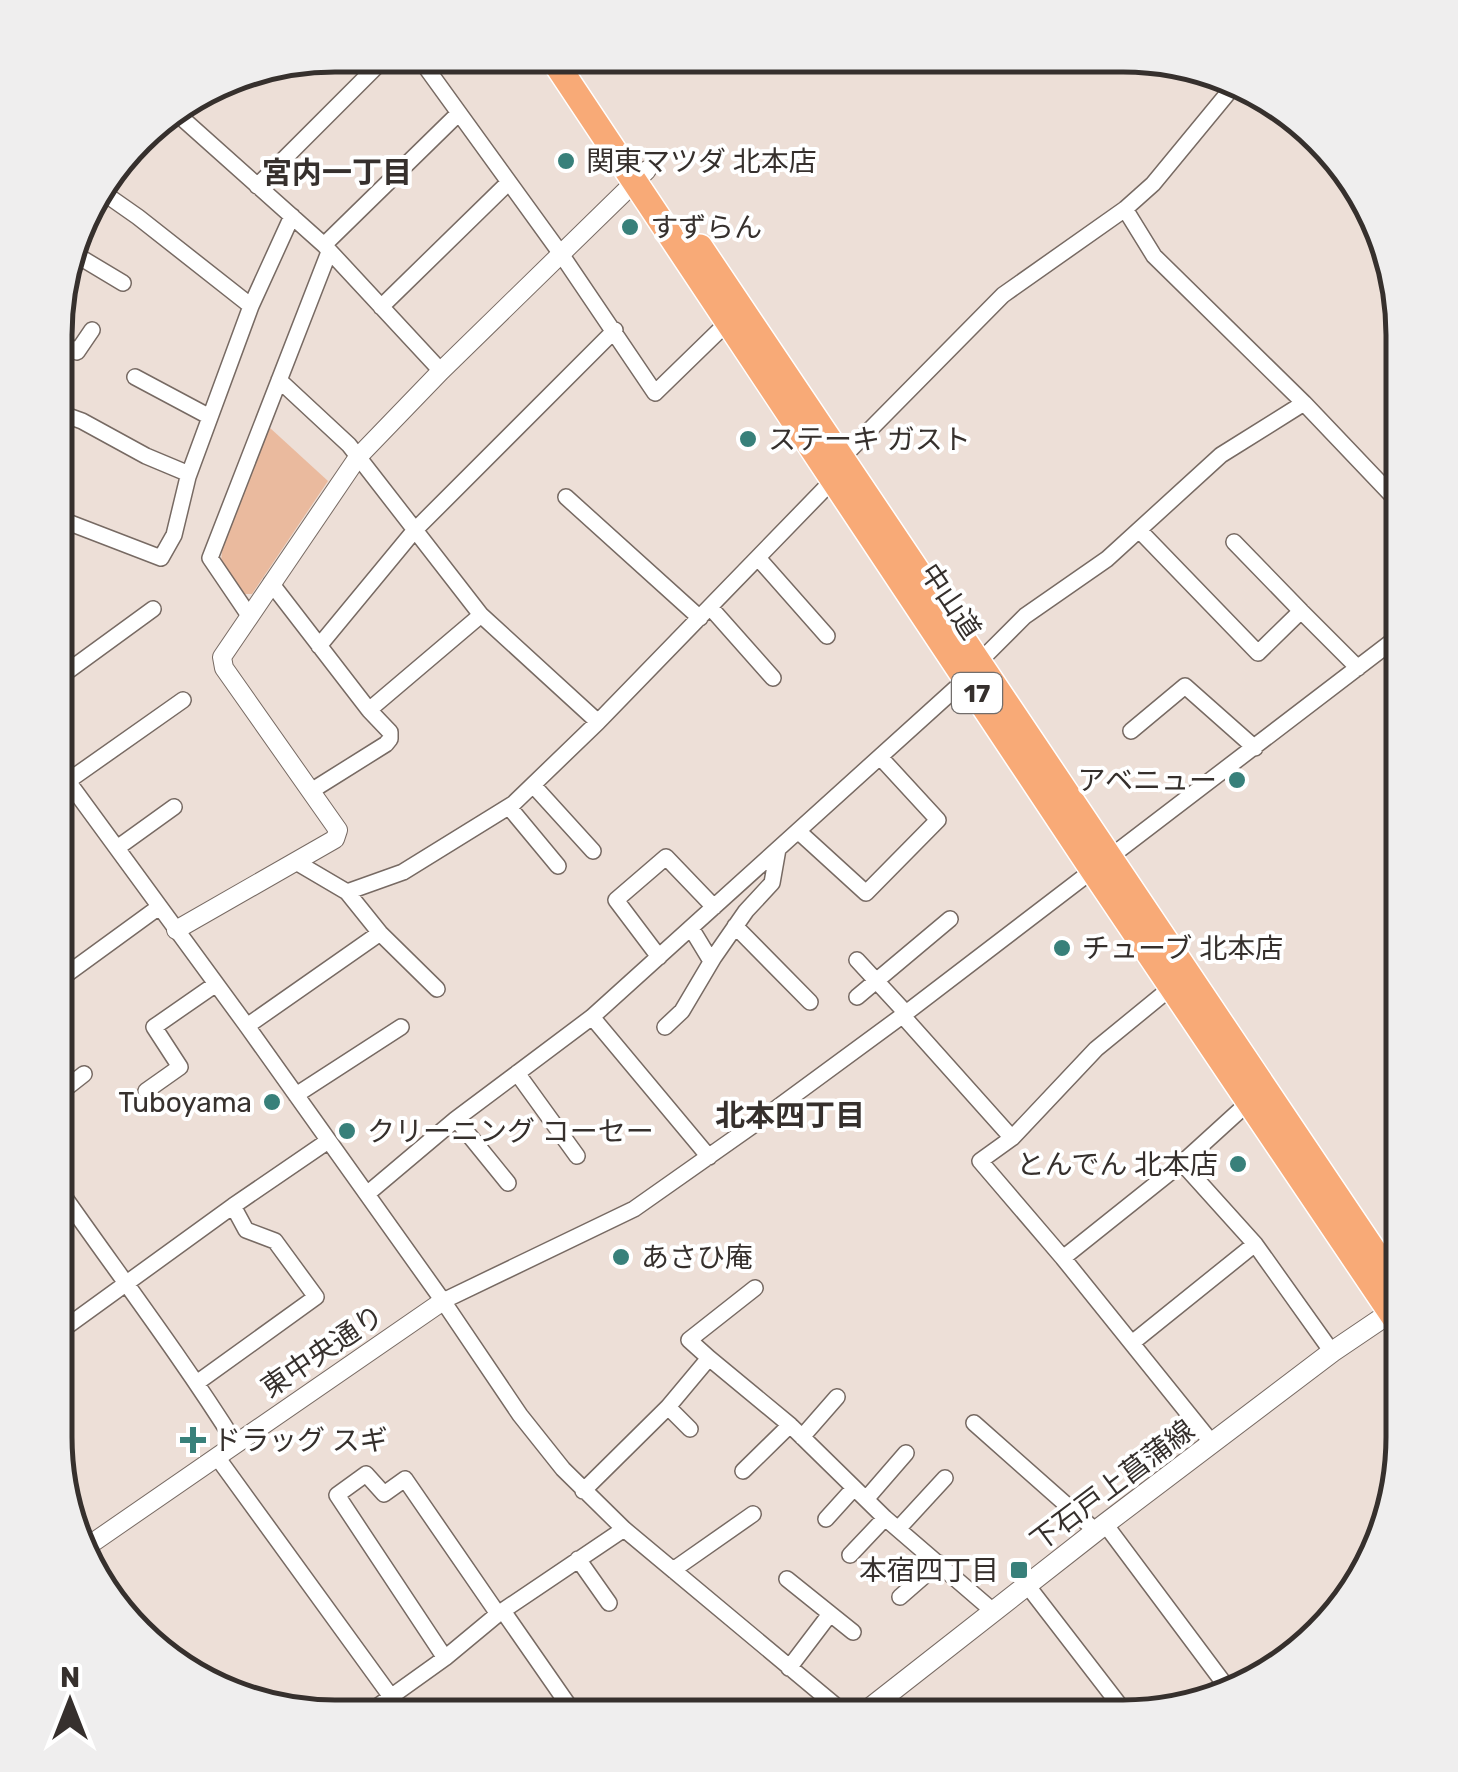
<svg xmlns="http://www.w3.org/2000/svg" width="1458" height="1772" font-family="Rubik,'Noto Sans JP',sans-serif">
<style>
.green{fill:#eaba9e}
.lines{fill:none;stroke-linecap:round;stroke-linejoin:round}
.minor-casing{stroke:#776a63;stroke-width:18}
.tertiary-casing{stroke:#776a63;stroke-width:20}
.secondary-casing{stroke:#776a63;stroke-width:22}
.trunk-casing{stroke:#fff;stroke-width:28}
.minor{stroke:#fff;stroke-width:15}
.tertiary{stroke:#fff;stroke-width:18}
.secondary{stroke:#fff;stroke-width:20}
.trunk{stroke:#f8aa77;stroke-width:25}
.poi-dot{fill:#38807a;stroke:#fff;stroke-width:4}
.labels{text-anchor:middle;stroke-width:8;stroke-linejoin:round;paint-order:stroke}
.shield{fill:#fff;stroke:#726e6c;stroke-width:2.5}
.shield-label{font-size:25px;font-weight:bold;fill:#36302d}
.poi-label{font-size:28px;fill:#36302d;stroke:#fff;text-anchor:start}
.street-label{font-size:28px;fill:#36302d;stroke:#fff}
.neighbourhood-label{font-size:30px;font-weight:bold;fill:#36302d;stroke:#fff}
.rim{fill:none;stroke:#36302d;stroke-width:5}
</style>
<rect width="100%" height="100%" fill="#eddfd7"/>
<path class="green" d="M269,427L328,481L252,594H244L221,562L222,550Z"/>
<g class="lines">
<defs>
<path id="minor" d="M417,55L561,254L655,393L728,322
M174,111L324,245L441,371
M257,186L388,55
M98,189L138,217L251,306
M1125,209L1154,256L1304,403L1403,507
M324,245L459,113
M73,253L123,283
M381,307L509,182
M57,339L77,352L92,330
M135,377L210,417
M279,380L349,445L481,615L369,710
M57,412L82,421L146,456L189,474
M841,459L1003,295L1125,209L1153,184L1228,93L1236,86
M566,497L700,618
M57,518L161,558L174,535L188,477L251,306L292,216
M1139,530L1258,653L1301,611L1358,668
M1234,542L1301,611
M758,558L827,636
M271,583L369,710L390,732V739L386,744L311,791
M710,607L773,678
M481,615L598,722
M250,617L210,558L329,252
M319,646L414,531L615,330
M979,662L1025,616L1107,559L1221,455L1304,403
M57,679L153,609
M1131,731L1185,686L1255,748
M56,765L247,1026L443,1301L520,1415L563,1469L624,1529L848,1716
M68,781L183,700
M533,785L593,851
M509,807L558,866
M798,831L866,893L938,820L880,757
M117,848L174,807
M296,862L347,892L380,933L437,989
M347,892L403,872L513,804L598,722L833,480
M735,926L810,1002
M691,928L711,961
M659,957L616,900L666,857L714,907
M857,960L906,1013
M56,982L159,907
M1173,986L1096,1049L1012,1138L980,1161L1063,1258L1212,1443
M857,997L950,919
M902,1015L1012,1138
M592,1017L709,1157
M247,1026L380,933
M665,1027L682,1011L714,957L746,911L772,883L778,849
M517,1073L577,1156
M146,1091L180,1067L154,1027L216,984
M296,1095L401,1027
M56,1096L84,1074
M456,1119L508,1183
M1182,1163L1255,1244L1332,1352
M56,1185C116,1271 180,1355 236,1444
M367,1194L456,1119L592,1017L967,678
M1063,1258L1182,1163L1249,1102
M443,1301L634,1209L759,1121L906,1013L1403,633
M55,1335L233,1206L328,1141
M1132,1343L1255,1244
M709,1358L689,1340L755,1288
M198,1382L316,1297L275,1241L246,1230L233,1206
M668,1407L690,1429
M974,1423L1096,1531
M802,1437L837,1397
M217,1457L405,1716
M743,1471L790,1425
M583,1491L668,1407L709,1358L790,1425L885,1518L993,1611
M867,1498L906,1453
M826,1519L854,1488
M1105,1524L1229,1690
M898,1529L945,1478
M850,1555L885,1518
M578,1559L609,1603
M673,1570L753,1514
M787,1579L853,1632
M1027,1585L1128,1716
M900,1597L939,1563
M503,1611L576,1716
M445,1658L337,1495L366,1474L384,1494L405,1479L498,1614
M789,1668L830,1614
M364,1716L445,1658L498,1614L624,1529"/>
<path id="tertiary" d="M176,930L335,839L338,830L224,668L222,657L358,457L441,371L647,170
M85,1548L443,1301"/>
<path id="secondary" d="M860,1716L1105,1524L1332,1352L1400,1306"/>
<path id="trunk" d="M551,56L1092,869L1402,1329
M700,247L1402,1293"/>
</defs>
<use href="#minor" class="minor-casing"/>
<use href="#tertiary" class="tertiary-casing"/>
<use href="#secondary" class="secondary-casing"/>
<use href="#trunk" class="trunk-casing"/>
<use href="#minor" class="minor"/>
<use href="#tertiary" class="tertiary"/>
<use href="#secondary" class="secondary"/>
<use href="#trunk" class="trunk"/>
</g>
<g class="poi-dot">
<circle cx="566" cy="161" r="10"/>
<circle cx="630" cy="227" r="10"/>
<circle cx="748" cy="439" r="10"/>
<circle cx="1237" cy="780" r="10"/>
<circle cx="1062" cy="948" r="10"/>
<circle cx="272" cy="1102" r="10"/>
<circle cx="347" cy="1131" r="10"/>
<circle cx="1238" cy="1164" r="10"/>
<circle cx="621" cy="1257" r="10"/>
<path d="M188 1425h10v10h10v10h-10v10h-10v-10h-10v-10h10z"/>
<rect x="1009" y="1560" width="20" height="20" rx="5"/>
</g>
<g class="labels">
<rect class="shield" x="952" y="673" width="50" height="40" rx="8"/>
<g class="shield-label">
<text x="977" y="702">17</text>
</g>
<g class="poi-label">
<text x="586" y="171">関東マツダ 北本店</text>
<text x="650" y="237">すずらん</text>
<text x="768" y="449">ステーキ ガスト</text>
<text x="1217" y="790" text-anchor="end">アベニュー</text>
<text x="1082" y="958">チューブ 北本店</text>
<text x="252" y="1112" text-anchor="end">Tuboyama</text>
<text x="367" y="1141">クリーニング コーセー</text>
<text x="1218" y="1174" text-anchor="end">とんでん 北本店</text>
<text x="641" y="1267">あさひ庵</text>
<text x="213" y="1450">ドラッグ スギ</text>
<text x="999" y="1580" text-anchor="end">本宿四丁目</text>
</g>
<g class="street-label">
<text transform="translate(951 601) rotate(56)" y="10">中山道</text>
<text transform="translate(322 1351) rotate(-34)" y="10">東中央通り</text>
<text transform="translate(1112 1485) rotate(-37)" y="10">下石戸上菖蒲線</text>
</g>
<g class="neighbourhood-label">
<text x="337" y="183">宮内一丁目</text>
<text x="790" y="1126">北本四丁目</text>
</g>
</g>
<path d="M0 0H1458V1772H0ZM335 72H1123A263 263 0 0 1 1386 335V1437A263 263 0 0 1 1123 1700H335A263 263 0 0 1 72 1437V335A263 263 0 0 1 335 72Z" fill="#efeeee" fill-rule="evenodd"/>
<path class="rim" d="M335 72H1123A263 263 0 0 1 1386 335V1437A263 263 0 0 1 1123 1700H335A263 263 0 0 1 72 1437V335A263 263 0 0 1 335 72Z"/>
<g transform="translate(70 1702)" stroke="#ffffff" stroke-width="8" paint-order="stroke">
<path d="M0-8L18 38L0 25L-18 38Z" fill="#36302d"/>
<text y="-15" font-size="28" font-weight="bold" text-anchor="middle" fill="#36302d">N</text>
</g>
</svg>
